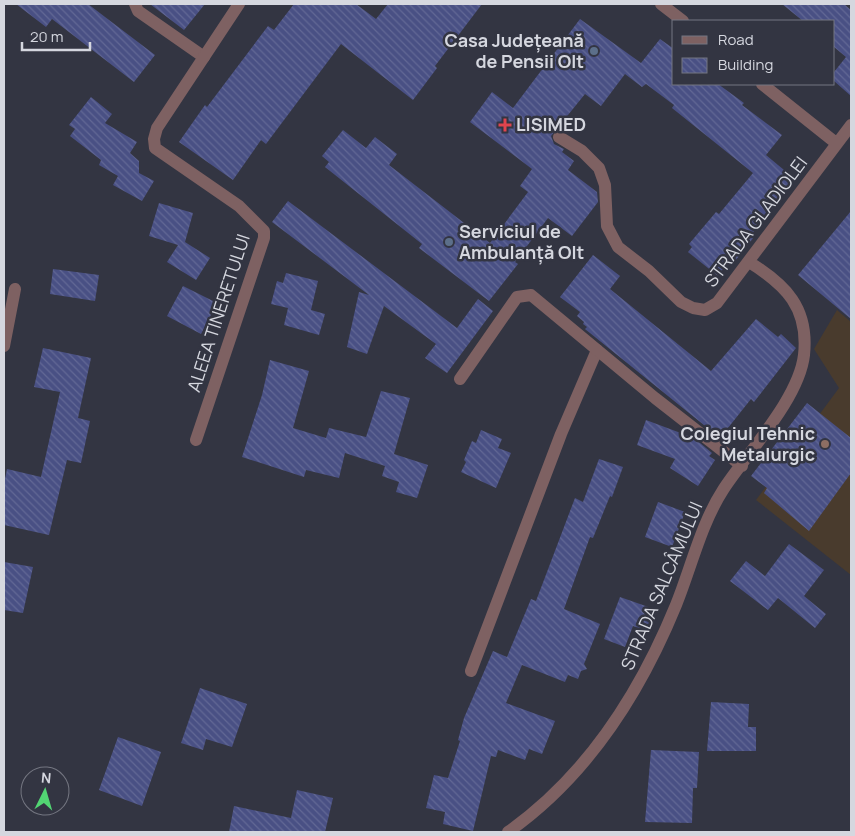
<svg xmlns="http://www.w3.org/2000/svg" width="855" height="836" font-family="Manrope,sans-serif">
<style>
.education{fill:#493b2d}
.building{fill:url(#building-back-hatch)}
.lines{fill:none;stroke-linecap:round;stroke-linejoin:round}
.service{stroke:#7e6162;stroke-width:12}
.minor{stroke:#7e6162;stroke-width:12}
.service-dot{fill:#5c6f8a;stroke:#333542;stroke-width:2}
.health-dot{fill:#e0444e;stroke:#333542;stroke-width:2}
.education-dot{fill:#8d6e63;stroke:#333542;stroke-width:2}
.labels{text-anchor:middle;stroke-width:5;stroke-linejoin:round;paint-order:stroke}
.poi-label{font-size:18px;font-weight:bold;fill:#d5d7df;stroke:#333542;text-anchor:end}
.street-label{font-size:18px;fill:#d5d7df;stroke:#333542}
</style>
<defs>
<pattern id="building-back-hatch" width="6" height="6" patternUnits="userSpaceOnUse" patternTransform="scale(1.25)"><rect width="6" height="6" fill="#495084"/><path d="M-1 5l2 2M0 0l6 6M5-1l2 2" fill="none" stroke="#626895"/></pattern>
</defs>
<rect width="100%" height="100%" fill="#333542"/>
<path class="education" d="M837,310L851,322V575L756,500L839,388L814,349Z"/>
<path class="building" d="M16,4H88L155,55L134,82L52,19L46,27Z
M150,4H205L184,30Z
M294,4H356L376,19L388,4H482L435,66L437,68L413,100L341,44L266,144L261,140L233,180L179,142L205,105L207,107L268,26L274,30Z
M782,4H844L851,10V96L834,81V72L846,57L834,47V21H803Z
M580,19L641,63L660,39L674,49V84H718L744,103L742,105L782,135L766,155L796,180L751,235L754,237L732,265L728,262L718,276L688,252L692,247L689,244L716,212L719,214L753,173L672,108L674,105L646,84L642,87L625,74L601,106L585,94L551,136L554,144L564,149L562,152L574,161L568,170L597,192L598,202L572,236L548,218L515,262L518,264L489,301L419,248L422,244L325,167L329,162L322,156L343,130L366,148L375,137L397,154L389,165L490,243L528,192L520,186L532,169L470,122L492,92L513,108Z
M91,97L112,114L105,123L137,142L130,153L139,161V173L154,181L142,201L113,185L118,176L99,165L101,160L70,136L75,129L69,125Z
M288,201L457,328L478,299L493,311L447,373L425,358L436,344L384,306L367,354L347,347L359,292L369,295L272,222Z
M159,203L193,213L185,242L210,258L196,280L167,262L178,245L149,236Z
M851,211V319L798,275Z
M593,255L620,276L610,289L711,371L756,319L778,337L781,334L796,348L754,402L751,399L720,438L585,329L587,327L583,324L584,322L577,316L580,312L560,297Z
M53,269L99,275L95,301L50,294Z
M286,273L318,281L311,310L325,314L319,335L284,325L288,308L271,304L277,281L283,283Z
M183,286L217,303L201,334L167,316Z
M43,348L91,358L78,418L90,421L81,463L67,460L49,535L4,525V484L7,469L41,477L60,392L34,387Z
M270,360L309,371L293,428L326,438L329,428L366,437L381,391L410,398L394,454L428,465L417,498L396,492L399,482L382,476L385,466L345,453L339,478L306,470L304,477L242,457L262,395Z
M807,403L851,438V473L809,531L764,493L767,488L751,476Z
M646,420L694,438L712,453L709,456L715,460L698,486L670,468L675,459L637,445Z
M481,430L502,439L498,448L511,453L496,488L461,472L466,462L464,460L472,441L476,443Z
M599,459L623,467L612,497L610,496L593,538L590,537L564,609L600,624L584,664L587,669L581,671L578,679L568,675L565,682L522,665L506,703L555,721L542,754L529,749L525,760L498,750L496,757L491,756L473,831L443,824L445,812L426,808L434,775L448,778L460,741L458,740L464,718L493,651L507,657L531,599L536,601L575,498L583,502Z
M658,502L685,512L672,547L645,537Z
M789,544L824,570L804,596L826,614L815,628L778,598L768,610L730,581L746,561L765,576Z
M4,562L33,567L23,613L4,610Z
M620,597L657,610L649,632L633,626L625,647L604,639Z
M200,688L247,704L232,747L206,739L203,750L181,743Z
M711,702L749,704L748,727H756V751H707Z
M118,737L161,752L142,806L99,790Z
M651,750L699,752L697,788H693L692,823L645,822Z
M297,790L333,798L325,832H229L234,806L291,818Z"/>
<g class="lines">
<path class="service" d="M135,4L138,11L204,57
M471,671L561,434L597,350"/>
<path class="minor" d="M661,4L683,21
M762,84L836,143
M559,137L582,151L599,168L605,185L607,226L618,247L649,271L681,302L693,308L705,310L717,303L851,125
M4,346L15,289
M460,379L517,297L531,295L655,398L742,466
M196,440L264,238V231L239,206L155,148L154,139L157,128L239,4
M508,832C586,777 640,693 676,605C691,568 701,524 723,490C747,453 799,399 804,355C809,308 786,285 749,262"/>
</g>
<g class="service-dot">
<circle cx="594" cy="51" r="5"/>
<circle cx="449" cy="242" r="5"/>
</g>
<path class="health-dot" d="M502.5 117.5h5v5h5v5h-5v5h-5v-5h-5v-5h5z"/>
<circle class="education-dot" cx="825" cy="444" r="5"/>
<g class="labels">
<g class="poi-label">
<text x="584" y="47">Casa Județeană<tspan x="584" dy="21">de Pensii Olt</tspan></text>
<text x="516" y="131" text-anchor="start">LISIMED</text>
<text x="459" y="238" text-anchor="start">Serviciul de<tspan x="459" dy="21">Ambulanță Olt</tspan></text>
<text x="815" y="440">Colegiul Tehnic<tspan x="815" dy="21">Metalurgic</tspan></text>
</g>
<g class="street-label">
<text transform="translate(756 222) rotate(-53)" y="6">STRADA GLADIOLEI</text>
<text transform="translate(219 313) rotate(-72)" y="6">ALEEA TINERETULUI</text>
<text transform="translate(662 586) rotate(-67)" y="6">STRADA SALCÂMULUI</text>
</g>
</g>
<rect width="855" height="836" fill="none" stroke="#d5d7df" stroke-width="10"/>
<rect x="672" y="20" width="162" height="65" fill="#333542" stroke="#747681"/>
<rect x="682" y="36" width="25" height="8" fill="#7e6162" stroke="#747681"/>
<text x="718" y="45" font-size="15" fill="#d5d7df">Road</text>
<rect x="682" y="58" width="25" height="15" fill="url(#building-back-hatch)" stroke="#747681"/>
<text x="718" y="70" font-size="15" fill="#d5d7df">Building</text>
<g transform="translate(45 791) rotate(5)"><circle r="24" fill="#333542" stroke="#747681"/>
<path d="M0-4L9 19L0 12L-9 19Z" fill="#52d673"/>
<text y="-8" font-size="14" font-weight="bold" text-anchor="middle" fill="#d5d7df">N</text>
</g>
<path d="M22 42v8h68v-8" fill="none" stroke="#d5d7df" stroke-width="2.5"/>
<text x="30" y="42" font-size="15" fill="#d5d7df" stroke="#333542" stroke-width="4" paint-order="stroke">20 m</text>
</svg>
